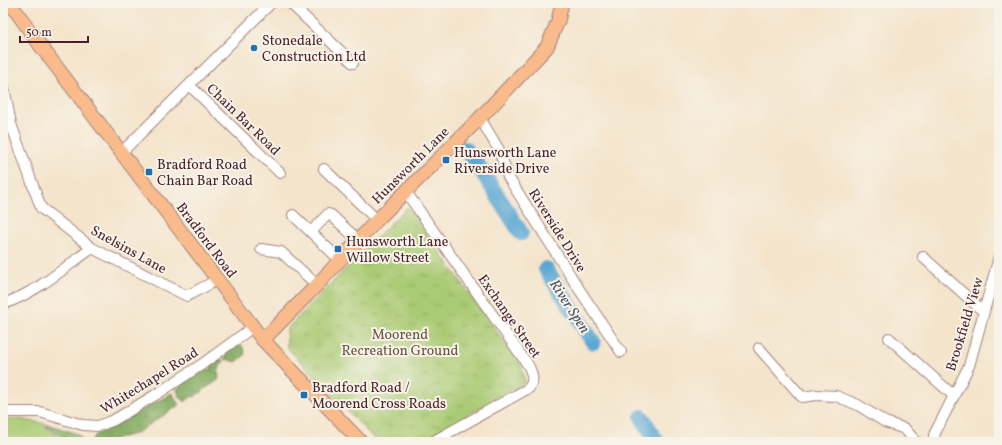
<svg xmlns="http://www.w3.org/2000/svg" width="1002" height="445" font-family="Vollkorn,serif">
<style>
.green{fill:#aacb74;stroke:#7a7550}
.forest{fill:url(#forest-crowns);stroke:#686748}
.park{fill:url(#park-tufts);stroke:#7a7550}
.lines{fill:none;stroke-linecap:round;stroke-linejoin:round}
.river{stroke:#5ca8d4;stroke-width:16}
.minor-casing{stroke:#9f827b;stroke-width:12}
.major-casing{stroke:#9f827b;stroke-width:15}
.minor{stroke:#fff;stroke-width:10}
.major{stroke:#fabb8c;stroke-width:13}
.poi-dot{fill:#1f6fb2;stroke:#f7f3e8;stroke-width:1.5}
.labels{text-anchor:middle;stroke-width:4;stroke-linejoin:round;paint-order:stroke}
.poi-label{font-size:14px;fill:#4a1f2b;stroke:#f7f3e8;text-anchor:start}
.street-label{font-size:14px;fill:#4a1f2b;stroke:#f7f3e8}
.park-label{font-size:14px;fill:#675341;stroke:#f7f3e8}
.water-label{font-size:15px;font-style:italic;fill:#51566f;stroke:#f7f3e8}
</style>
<defs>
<pattern id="forest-crowns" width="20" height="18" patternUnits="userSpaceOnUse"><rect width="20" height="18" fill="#87af66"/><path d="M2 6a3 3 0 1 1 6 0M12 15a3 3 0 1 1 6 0" fill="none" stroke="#708e54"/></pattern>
<pattern id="park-tufts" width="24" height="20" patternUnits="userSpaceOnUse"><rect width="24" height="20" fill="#aacb74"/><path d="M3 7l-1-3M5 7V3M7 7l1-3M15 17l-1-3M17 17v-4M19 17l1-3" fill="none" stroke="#94ae65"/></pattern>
</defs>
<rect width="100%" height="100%" fill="#f7f3e8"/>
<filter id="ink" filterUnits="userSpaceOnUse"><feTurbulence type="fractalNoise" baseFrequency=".025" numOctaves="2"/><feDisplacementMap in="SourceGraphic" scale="8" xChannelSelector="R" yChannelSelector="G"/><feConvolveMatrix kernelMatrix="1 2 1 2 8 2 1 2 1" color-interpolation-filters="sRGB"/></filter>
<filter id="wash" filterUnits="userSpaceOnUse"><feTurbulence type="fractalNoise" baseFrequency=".012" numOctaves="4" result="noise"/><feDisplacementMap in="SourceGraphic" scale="16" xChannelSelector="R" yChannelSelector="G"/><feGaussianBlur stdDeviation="0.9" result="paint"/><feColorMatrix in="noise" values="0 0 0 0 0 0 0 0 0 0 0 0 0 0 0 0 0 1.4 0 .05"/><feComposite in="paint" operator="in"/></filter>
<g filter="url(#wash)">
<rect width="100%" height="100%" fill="#f4e4cb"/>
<path class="green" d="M20,419L46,424V427L57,436L55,442H3V420Z"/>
<path class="forest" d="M236,343L241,344L245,352L244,356L236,362L226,359C220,364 217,371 219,379C213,385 206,386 201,393H198L195,397L192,396L185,402L179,396L177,389L198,372L212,369L210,364L219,358L221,361L226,358V350Z
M172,393L179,405L135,434L101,442H90V441L96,435L123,421Z
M47,424L78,434L84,442H67L47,426Z"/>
<path class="park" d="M407,207L521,365L525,382L421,442H377L287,347V328Z"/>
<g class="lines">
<path class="river" d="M465,149L474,159L521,233
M546,269L593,342
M642,417L657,442"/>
</g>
</g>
<g filter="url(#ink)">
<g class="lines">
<defs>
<path id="minor" d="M290,3L353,63
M3,83L11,124L41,208L92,248L187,296L217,280
M189,85L280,173
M480,118L499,150L508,177L577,286L621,352
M121,153L271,3
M324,169L377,220
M406,192L528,365C532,373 535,380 529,388L432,442
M293,215L340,260
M311,232L328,214L331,215L358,240
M261,249L281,252L317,285
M923,257L984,312
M3,304C36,293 64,268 92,248
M889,338L954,396
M759,348L802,397L816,395L836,396L858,405L885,422L905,429L916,442
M3,412H40L83,425L98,426L114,420L157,394L201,365L253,327
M935,442L934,435L969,366L999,257"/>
<path id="major" d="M10,3L40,45L263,340L361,442
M263,340L317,285L377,220L480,118L547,47L558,21L562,3"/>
</defs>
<use href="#minor" class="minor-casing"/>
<use href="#major" class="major-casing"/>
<use href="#minor" class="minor"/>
<use href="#major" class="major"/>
</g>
</g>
<g class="poi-dot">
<circle cx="254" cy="48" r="4"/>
<rect x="442" y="156" width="8" height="8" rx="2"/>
<rect x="145" y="168" width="8" height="8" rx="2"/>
<rect x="334" y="245" width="8" height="8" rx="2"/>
<rect x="300" y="391" width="8" height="8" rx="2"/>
</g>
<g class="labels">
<g class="poi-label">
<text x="262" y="45">Stonedale<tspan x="262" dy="16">Construction Ltd</tspan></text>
<text x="454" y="157">Hunsworth Lane<tspan x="454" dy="16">Riverside Drive</tspan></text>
<text x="157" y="169">Bradford Road<tspan x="157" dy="16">Chain Bar Road</tspan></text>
<text x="346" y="246">Hunsworth Lane<tspan x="346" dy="16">Willow Street</tspan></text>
<text x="312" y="392">Bradford Road /<tspan x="312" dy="16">Moorend Cross Roads</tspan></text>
</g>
<g class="street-label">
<text transform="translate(244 119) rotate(44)" y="5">Chain Bar Road</text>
<text transform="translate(410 165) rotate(-45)" y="5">Hunsworth Lane</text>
<text transform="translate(558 230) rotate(58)" y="5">Riverside Drive</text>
<text transform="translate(207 240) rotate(53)" y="5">Bradford Road</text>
<text transform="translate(129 249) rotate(29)" y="5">Snelsins Lane</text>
<text transform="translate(510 316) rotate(55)" y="5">Exchange Street</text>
<text transform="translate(964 324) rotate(-73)" y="5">Brookfield View</text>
<text transform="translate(149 380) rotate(-32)" y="5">Whitechapel Road</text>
</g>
<g class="park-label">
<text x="400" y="339">Moorend<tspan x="400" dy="16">Recreation Ground</tspan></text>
</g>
<g class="water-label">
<text transform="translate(570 306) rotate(57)" y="5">River Spen</text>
</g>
</g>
<rect width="1002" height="445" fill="none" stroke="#f7f3e8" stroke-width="16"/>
<path d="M20 36v6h68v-6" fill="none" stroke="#4a1f2b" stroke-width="2"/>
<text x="26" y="36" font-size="12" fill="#4a1f2b" stroke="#f7f3e8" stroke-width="3" paint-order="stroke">50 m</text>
</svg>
